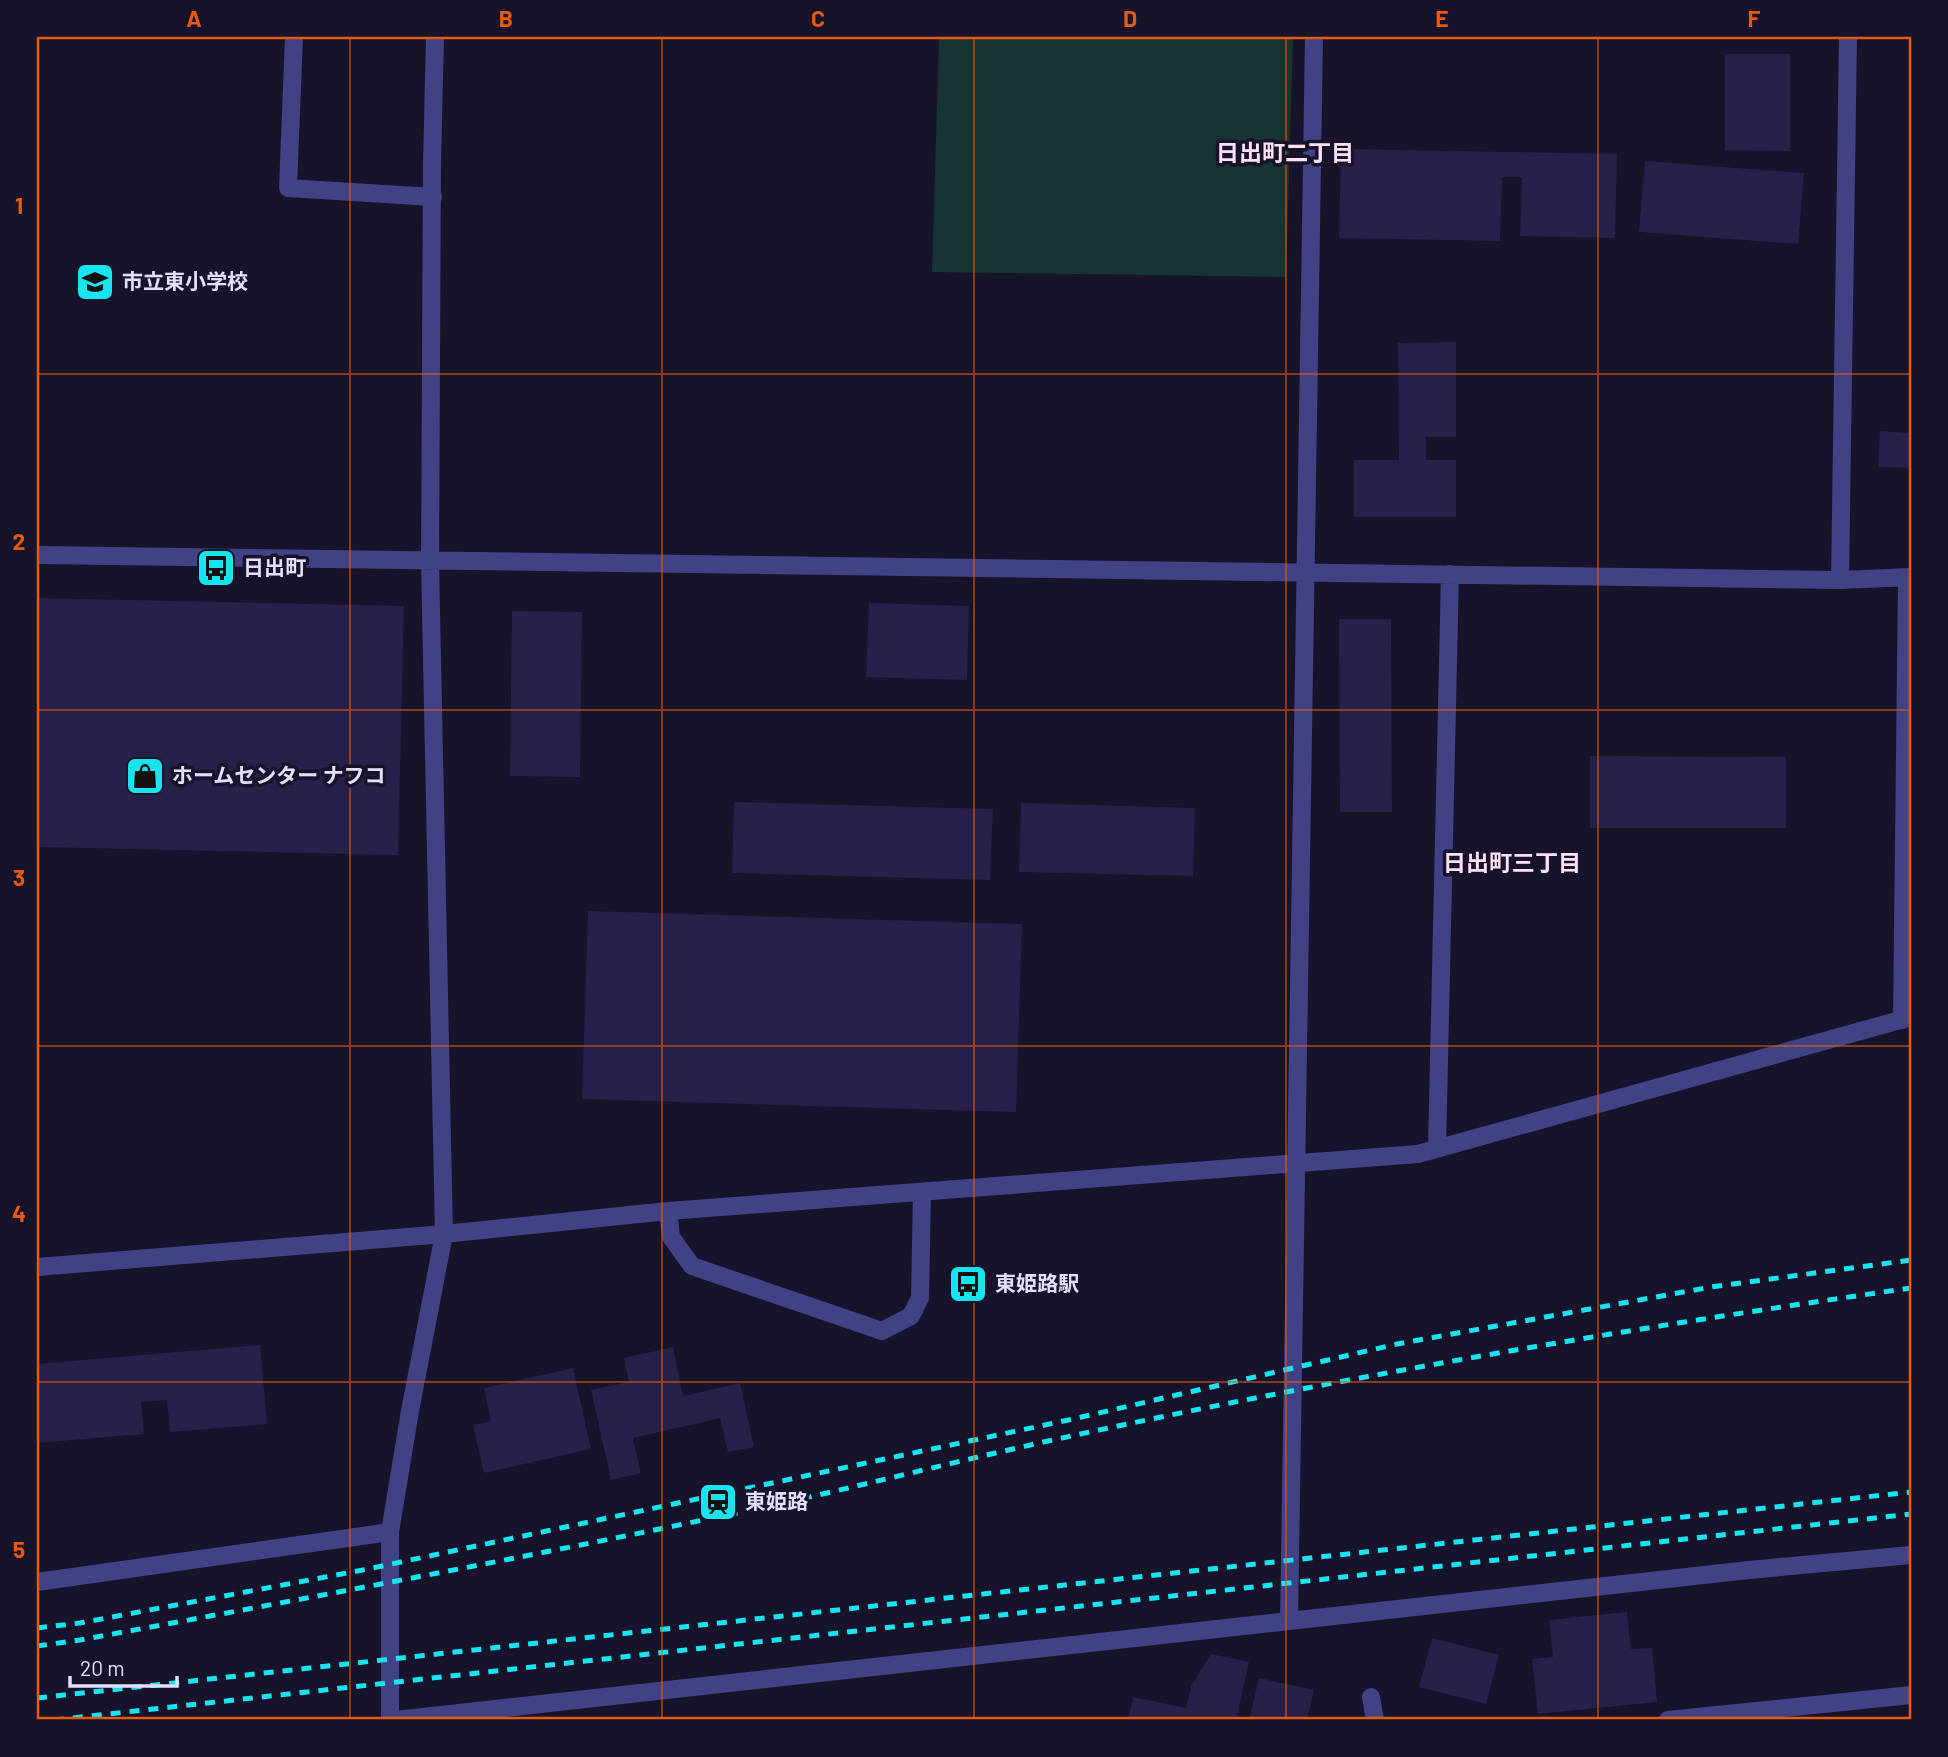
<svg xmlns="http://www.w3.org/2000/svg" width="1948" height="1757" font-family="Barlow,'Noto Sans JP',sans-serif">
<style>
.green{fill:#163432}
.building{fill:#27204a}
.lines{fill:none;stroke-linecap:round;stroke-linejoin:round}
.minor{stroke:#414286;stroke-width:18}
.rail{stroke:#18e4f0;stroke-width:5;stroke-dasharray:10 9;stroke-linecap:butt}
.grid{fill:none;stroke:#e8590c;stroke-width:2;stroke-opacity:0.55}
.labels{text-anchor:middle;stroke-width:7;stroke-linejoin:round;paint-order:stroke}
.poi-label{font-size:21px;font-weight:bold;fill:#e1dffd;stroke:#16132a;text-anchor:start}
.neighbourhood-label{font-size:23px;font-weight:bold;fill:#fde0f4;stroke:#16132a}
.neatline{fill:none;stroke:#e8590c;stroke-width:2.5}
.grid-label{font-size:23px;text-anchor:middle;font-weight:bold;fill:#e8590c}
</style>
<rect width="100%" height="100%" fill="#16132a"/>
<path class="green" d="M939,37H1293L1286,277L932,272Z"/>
<path class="building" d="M1725,54H1790V151L1725,150Z
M1341,149L1617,154L1615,238L1520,236L1522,177H1502L1500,241L1339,238Z
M1645,161L1804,173L1798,244L1639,232Z
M1456,342V437H1426V460H1456V517H1354V460H1399L1398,343Z
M1880,431L1911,433V468L1878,467Z
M37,598L404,606L398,855L37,847Z
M869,603L969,606L967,680L866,677Z
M512,611L582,612L580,777L510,776Z
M1339,619H1391L1392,812H1340Z
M1590,756L1786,757V828H1590Z
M734,802L993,809L990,880L732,873Z
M1021,803L1195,808L1193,876L1019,872Z
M588,911L1022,924L1016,1112L582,1099Z
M260,1345L267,1424L170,1432L167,1400L141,1402L144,1434L37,1443V1364Z
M673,1347L683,1396L740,1383L754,1447L728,1452L720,1418L633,1438L641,1473L611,1480L591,1390L629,1382L624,1358Z
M573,1368L591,1449L484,1473L473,1425L491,1421L484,1388Z
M1627,1612L1631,1649L1652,1648L1657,1702L1538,1714L1532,1659L1553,1657L1549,1620Z
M1432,1638L1499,1655L1486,1704L1419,1687Z
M1211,1654L1249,1662L1236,1720H1128L1133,1697L1186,1708L1191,1686Z
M1259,1678L1314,1690L1307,1720H1249Z"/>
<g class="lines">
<path class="minor" d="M294,37L288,188L433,197
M37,555L1840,580L1911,577
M1840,580L1848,37
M1902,1020L1907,578
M1437,1148L1450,574
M668,1211L671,1237L692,1266L882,1331L911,1316L920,1298L922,1192
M37,1267L444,1234L668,1211L1418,1154L1911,1017
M37,1582L390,1532
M1289,1621L1314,37
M1371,1697L1375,1720
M390,1720V1532L410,1411L444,1234L430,562L432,164L435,37
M396,1720L1749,1570L1911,1555
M1668,1720L1911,1695"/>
<path class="rail" d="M37,1628L80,1623L368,1569L1073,1419L1397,1344L1711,1287L1911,1260
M37,1646L80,1640C304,1599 528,1557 751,1510C858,1487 964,1459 1071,1436C1349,1376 1630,1328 1911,1288
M37,1698L1911,1492
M54,1720L1911,1514"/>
</g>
<path class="grid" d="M350,37V1720M662,37V1720M974,37V1720M1286,37V1720M1598,37V1720M37,374H1911M37,710H1911M37,1046H1911M37,1382H1911"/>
<defs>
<symbol id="school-square" viewBox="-11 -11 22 22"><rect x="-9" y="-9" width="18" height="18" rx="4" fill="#18e4f0" stroke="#16132a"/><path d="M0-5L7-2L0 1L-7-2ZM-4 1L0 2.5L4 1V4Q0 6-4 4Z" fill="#111"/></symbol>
<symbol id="bus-square" viewBox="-11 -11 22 22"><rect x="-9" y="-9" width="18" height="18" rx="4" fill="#18e4f0" stroke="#16132a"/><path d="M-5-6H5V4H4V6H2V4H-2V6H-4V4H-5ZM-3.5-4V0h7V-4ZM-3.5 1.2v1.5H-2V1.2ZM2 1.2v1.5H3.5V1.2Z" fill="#111"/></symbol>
<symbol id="shop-square" viewBox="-11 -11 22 22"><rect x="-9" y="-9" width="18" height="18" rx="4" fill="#18e4f0" stroke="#16132a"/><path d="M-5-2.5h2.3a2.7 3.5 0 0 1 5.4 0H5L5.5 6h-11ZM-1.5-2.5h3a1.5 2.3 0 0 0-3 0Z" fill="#111"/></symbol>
<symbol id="station-square" viewBox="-11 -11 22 22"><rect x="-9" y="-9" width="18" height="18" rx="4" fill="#18e4f0" stroke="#16132a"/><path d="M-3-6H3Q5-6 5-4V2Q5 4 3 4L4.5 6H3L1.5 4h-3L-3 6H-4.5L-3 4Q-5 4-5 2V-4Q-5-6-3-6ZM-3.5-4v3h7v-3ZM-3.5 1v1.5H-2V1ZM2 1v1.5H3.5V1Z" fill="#111"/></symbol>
</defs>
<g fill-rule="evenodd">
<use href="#school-square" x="73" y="260" width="44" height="44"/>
<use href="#bus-square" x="194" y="546" width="44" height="44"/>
<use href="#shop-square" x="123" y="754" width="44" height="44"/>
<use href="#bus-square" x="946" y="1262" width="44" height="44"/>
<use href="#station-square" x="696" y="1480" width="44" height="44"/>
</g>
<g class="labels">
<g class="poi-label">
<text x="122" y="289">市立東小学校</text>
<text x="243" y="575">日出町</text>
<text x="172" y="783">ホームセンター ナフコ</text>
<text x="995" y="1291">東姫路駅</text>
<text x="745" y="1509">東姫路</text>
</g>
<g class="neighbourhood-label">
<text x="1285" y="161">日出町二丁目</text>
<text x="1512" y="871">日出町三丁目</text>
</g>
</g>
<rect width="1948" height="1757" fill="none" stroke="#16132a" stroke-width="77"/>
<path d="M70 1676v10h107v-10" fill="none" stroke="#e1dffd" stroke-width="3.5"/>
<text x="80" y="1676" font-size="21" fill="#e1dffd" stroke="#16132a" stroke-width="5" paint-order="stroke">20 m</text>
<rect x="38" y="38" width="1872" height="1680" class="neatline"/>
<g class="grid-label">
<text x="194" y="27">A</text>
<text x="506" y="27">B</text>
<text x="818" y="27">C</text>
<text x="1130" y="27">D</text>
<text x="1442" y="27">E</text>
<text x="1754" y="27">F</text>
<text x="19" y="214">1</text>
<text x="19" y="550">2</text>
<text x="19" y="886">3</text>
<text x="19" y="1222">4</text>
<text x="19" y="1558">5</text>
</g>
</svg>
